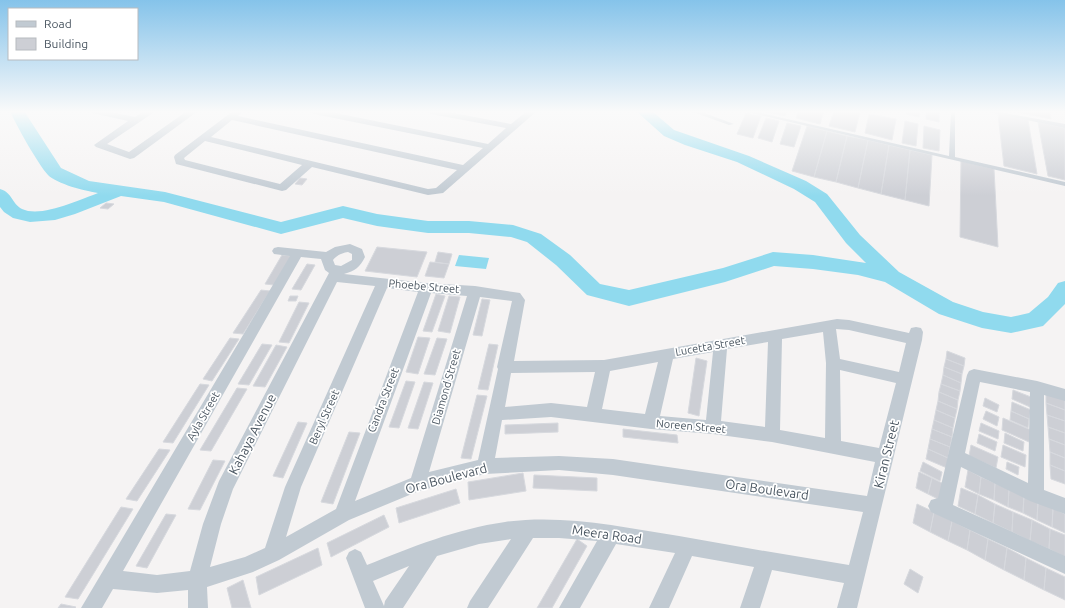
<svg xmlns="http://www.w3.org/2000/svg" width="1065" height="608" font-family="Ubuntu,sans-serif">
<style>
.water{fill:#90daee}
.lines{fill:none;stroke-linecap:round;stroke-linejoin:round}
.river{fill:#90daee;fill-rule:evenodd}
.building{fill:#cdcfd5;stroke:#d7d9de}
.lane{fill:#c1cad2;fill-rule:evenodd}
.street{fill:#c1cad2;fill-rule:evenodd}
.labels{text-anchor:middle;stroke-width:3.5;stroke-linejoin:round;paint-order:stroke}
.street-label{font-size:11px;fill:#4a5661;stroke:#fff}
.near-street-label{font-size:13px;fill:#4a5661;stroke:#fff}
</style>
<rect width="100%" height="100%" fill="#f5f3f3"/>
<path class="water" d="M459,255L489,258L486,269L455,266Z"/>
<g class="lines">
<path class="river" d="M10,111H24L61,168L89,181L165,192L281,222L343,206L377,214L428,221H469L513,225L541,234L570,255L600,284L629,290L723,268L773,252L813,255L866,263L846,243L815,202L794,189L737,162L685,145L664,136L636,111H652L674,130L749,156L806,181L827,194L860,235L899,272L953,302L983,312L1011,317L1029,313L1048,297L1058,283L1065,281V304L1043,326L1011,333L982,328L939,314L885,282L858,275L813,269L774,266L725,282L629,306L587,295L556,265L527,242L511,237L469,233H428L377,226L343,218L281,234L164,202L121,196L75,214L55,220L30,222L13,218L4,212L0,207V189C12,192 12,204 22,209C41,218 79,200 98,193C85,191 57,184 48,175C38,164 16,125 10,111Z"/>
</g>
<path class="building" d="M763,111H787L785,116Z
M799,111H824L820,124L796,118Z
M834,111L860,112L855,132L829,126Z
M907,111H920L919,117L906,114Z
M926,111H939V122L926,119Z
M1011,111H1050L1051,119Z
M746,113L761,116L753,138L737,134Z
M869,114L896,119L892,140L865,133Z
M998,114L1028,120L1037,174L1004,166Z
M766,118L779,121L772,142L758,138Z
M905,121L918,124L916,146L902,143Z
M1038,122L1065,128V180L1048,176Z
M787,123L801,126L794,147L780,144Z
M807,126L827,131L814,177L792,171Z
M924,126L940,130L939,151L923,148Z
M827,131L847,136L836,182L814,177Z
M847,136L868,140L858,188L836,182Z
M868,140L889,145L881,194L858,188Z
M889,145L910,150L905,200L881,194Z
M910,150L932,155L929,206L905,200Z
M961,161L994,169L998,247L960,237Z
M300,178L307,179L302,185L295,184Z
M106,203L114,204L108,209L100,208Z
M377,247L427,252L417,277L365,271Z
M438,252L452,254L449,264L435,262Z
M282,255L291,256L274,285L265,284Z
M430,262L449,264L444,278L425,276Z
M307,264L315,265L301,290L292,289Z
M261,290L270,291L243,334L233,333Z
M436,294L445,296L432,332L423,331Z
M290,296H298L296,301H288Z
M449,296L460,297L450,333L438,331Z
M482,299L490,300L482,336L473,335Z
M299,302L309,303L289,343L279,342Z
M418,337L430,338L418,374L406,372Z
M230,338L239,339L212,381L203,379Z
M437,338L447,339L435,375L424,374Z
M262,344L272,345L249,385L238,384Z
M489,344L498,345L488,390L478,389Z
M276,345L287,347L265,387L253,386Z
M947,351L965,358L964,366L946,359Z
M696,358L707,361L699,416L688,413Z
M946,359L964,366L962,374L944,367Z
M944,367L962,374L961,383L943,375Z
M943,375L961,383L960,391L941,384Z
M406,381L415,382L399,428L389,427Z
M424,382L433,383L418,429L408,428Z
M200,384L209,385L173,443L163,442Z
M941,384L960,391L958,400L939,392Z
M237,388L247,389L211,451L200,450Z
M1013,390L1031,397L1030,407L1012,399Z
M939,392L958,400L957,409L938,401Z
M1046,392L1065,399V410L1046,403Z
M477,395L487,396L471,459L461,458Z
M985,398L999,405L997,412L983,406Z
M938,401L957,409L955,418L936,410Z
M1012,402L1031,410L1029,419L1011,411Z
M1046,403L1065,410V421L1047,415Z
M936,410L955,418L953,428L934,420Z
M986,411L999,417L997,426L983,419Z
M1011,411L1029,419L1028,428L1010,420Z
M1047,415L1065,421V433L1048,427Z
M1003,418L1031,430L1029,442L1002,430Z
M934,420L953,428L952,437L932,429Z
M298,422L307,423L283,478L273,476Z
M558,423V432L505,434V425Z
M981,423L999,431L998,439L979,431Z
M1048,427L1065,433V445L1049,439Z
M623,429L677,435L678,443L623,437Z
M932,429L952,437L950,447L930,439Z
M349,432L360,433L333,504L321,502Z
M1005,433L1024,442L1023,451L1004,443Z
M979,434L997,442L995,451L977,443Z
M930,439L950,447L948,458L928,449Z
M1049,439L1065,445V458L1050,452Z
M971,445L998,457L996,468L969,456Z
M1003,445L1026,455L1025,467L1001,457Z
M159,449L170,450L137,501L126,499Z
M928,449L948,458L947,468L926,459Z
M1050,452L1065,458V471L1050,465Z
M213,460L225,461L200,510L188,509Z
M923,462L942,472L940,481L920,471Z
M1007,462L1019,467L1018,475L1006,469Z
M1050,465L1065,471V484L1051,479Z
M968,470L981,477L979,494L965,487Z
M919,472L932,478L928,494L916,488Z
M523,473L526,491L469,500L468,482Z
M534,475L597,478V491L533,488Z
M981,477L995,483L994,500L979,494Z
M932,478L944,484L940,500L928,494Z
M995,483L1009,489L1008,507L994,500Z
M961,488L978,495L975,514L958,506Z
M456,489L460,503L399,523L396,508Z
M1009,489L1024,495L1023,513L1008,507Z
M978,495L995,504L993,523L975,514Z
M1024,495L1038,502L1037,520L1023,513Z
M1038,502L1053,508L1052,527L1037,520Z
M917,504L934,512L930,532L913,523Z
M995,504L1013,512L1012,532L993,523Z
M121,507L133,509L78,599L65,597Z
M1053,508L1065,514V533L1052,527Z
M934,512L952,521L948,541L930,532Z
M1013,512L1032,520L1030,541L1012,532Z
M166,514L176,515L147,568L136,566Z
M384,515L389,527L331,557L327,543Z
M1032,520L1050,529L1049,549L1030,541Z
M952,521L970,530L967,550L948,541Z
M1050,529L1065,535V557L1049,549Z
M970,530L988,539L985,560L967,550Z
M577,539L587,546L552,608H537Z
M988,539L1007,548L1004,570L985,560Z
M318,548L322,565L259,595L256,577Z
M1007,548L1026,558L1024,580L1004,570Z
M1026,558L1046,568L1044,590L1024,580Z
M1046,568L1065,577V600L1044,590Z
M910,569L923,577L918,593L904,584Z
M243,580L251,608H232L227,588Z
M61,604L76,607L75,608H58Z"/>
<g class="lines">
<path class="lane" d="M693,111H699L734,124L729,125L693,112Z
M745,111H752L949,156L951,111H955V157L1065,182V186L747,112Z
M986,111H994L1065,124V128L988,112Z"/>
<path class="street" d="M91,111H106L135,117L144,111H154L153,113L107,144L129,152L187,111H198L134,158L130,159L96,147L94,145L128,121L92,113Z
M233,111H241L242,112L238,116L463,165L483,148L314,114L309,111H326L488,144L506,128L431,114L426,111H443L511,124L527,111H537L443,193L428,195L312,167L286,190L282,191L176,164L174,157L175,155ZM232,120L457,170L436,188L428,189L211,137ZM205,141L302,165L280,184L185,160L184,158Z
M350,244L362,249L365,257C360,267 355,271 344,274L426,283L475,286L520,293L525,300L514,361L604,360L837,319L849,320L909,333L911,328L916,327L921,328L923,332L922,340L857,608H837L844,583L772,570L760,608H740L754,567L692,556L669,608H649L675,553L616,544L580,608H559L597,541L559,538H533L488,608H467L470,601L511,539L479,544L437,556L403,608H365L346,558L349,552L355,549L361,552L367,565C412,547 456,529 505,522C563,514 621,527 679,536C735,546 792,556 849,565L863,512L613,475L559,470L485,474L419,491L349,520L279,560L253,572L207,587L208,608H188V590L157,593L113,589L102,608H81L290,256L274,254L272,251L274,248L278,247L326,252L335,247ZM348,252L352,254V260L341,266L335,265L333,260C337,255 342,253 348,252ZM301,257L321,259L325,270L329,273L219,481L203,524L190,571L157,575L123,571ZM337,282L375,286L285,487L265,548L245,557L210,567L221,524L233,489ZM387,288L418,292L336,509L286,537L301,487ZM431,293L467,296L411,478L355,501ZM480,297L512,301L497,367L498,369L478,460L429,472ZM836,329L849,330L906,343L899,372L840,359ZM823,332L826,363L825,438L780,430L782,339ZM768,342L765,427L721,421L727,349ZM713,352L706,420L660,416L673,359ZM658,362L645,414L602,409L610,371ZM840,370L896,383L879,448L841,441ZM595,372L587,407L551,403L505,407L511,373ZM551,417L651,429L713,434L772,442L875,462L867,496L613,459L559,456L495,458L502,420ZM409,566L385,601L384,606L373,581Z
M974,369L1037,381L1065,389V401L1044,395V490L1065,498V514L1030,501L961,467L953,505L1065,556V574L931,512L928,506L931,500L938,498L967,375L969,371ZM980,382L1030,392L1028,483L965,453Z"/>
</g>
<linearGradient id="sky" x2="0" y2="1"><stop stop-color="#85c3ea"/><stop offset="0.57" stop-color="#fafafa"/><stop offset="1" stop-color="#fafafa" stop-opacity="0"/></linearGradient>
<rect width="1065" height="196" fill="url(#sky)"/>
<g class="labels">
<g class="street-label">
<text transform="translate(424 286) rotate(5)" y="4">Phoebe Street</text>
<text transform="translate(710 346) rotate(-10)" y="4">Lucetta Street</text>
<text transform="translate(446 387) rotate(-74)" y="4">Diamond Street</text>
<text transform="translate(383 400) rotate(-69)" y="4">Candra Street</text>
<text transform="translate(203 416) rotate(-60)" y="4">Ayla Street</text>
<text transform="translate(324 417) rotate(-66)" y="4">Beryl Street</text>
<text transform="translate(691 426) rotate(5)" y="4">Noreen Street</text>
</g>
<g class="near-street-label">
<text transform="translate(252 434) rotate(-63)" y="5">Kahaya Avenue</text>
<text transform="translate(886 454) rotate(-76)" y="5">Kiran Street</text>
<text transform="translate(446 478) rotate(-15)" y="5">Ora Boulevard</text>
<text transform="translate(767 489) rotate(8)" y="5">Ora Boulevard</text>
<text transform="translate(607 534) rotate(8)" y="5">Meera Road</text>
</g>
</g>
<rect x="8" y="8" width="130" height="52" fill="#ffffff" stroke="#b7bbc0"/>
<rect x="16" y="21" width="20" height="6" fill="#c1cad2" stroke="#b7bbc0"/>
<text x="44" y="28" font-size="12" fill="#4a5661">Road</text>
<rect x="16" y="38" width="20" height="12" fill="#cdcfd5" stroke="#b7bbc0"/>
<text x="44" y="48" font-size="12" fill="#4a5661">Building</text>
</svg>
